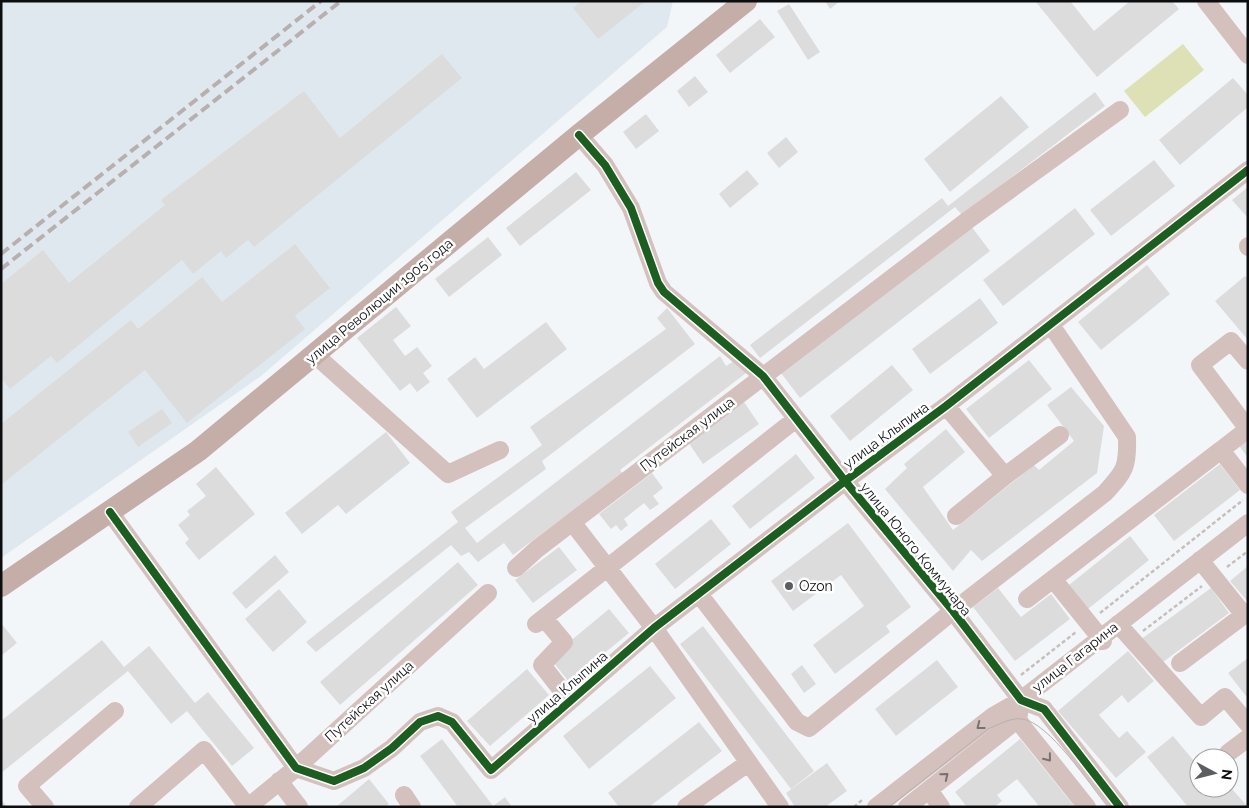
<svg xmlns="http://www.w3.org/2000/svg" width="1249" height="808" font-family="Raleway,sans-serif">
<style>
.built{fill:#e0e8ef}
.green{fill:#dde1b5}
.building{fill:#dcdcdd}
.lines{fill:none;stroke-linecap:round;stroke-linejoin:round}
.path{stroke:#c8bebc;stroke-width:2.5;stroke-dasharray:4 2.5;stroke-linecap:butt}
.minor{stroke:#d4c1bd;stroke-width:18}
.major{stroke:#c5aea7;stroke-width:22}
.tram{stroke:#b8b0ae;stroke-width:1}
.rail{stroke:#b8b0ae;stroke-width:4;stroke-dasharray:10 5;stroke-linecap:butt}
.cycleway-casing{stroke:#fff;stroke-width:11}
.cycleway{stroke:#1b5e20;stroke-width:8}
.oneway{stroke:#7a706f}
.poi-dot{fill:#5c5f61;stroke:#fff;stroke-width:2}
.labels{text-anchor:middle;stroke-width:5;stroke-linejoin:round;paint-order:stroke}
.street-label{font-size:14px;fill:#0b0d0f;stroke:#fff}
.poi-label{font-size:14px;fill:#0b0d0f;stroke:#fff;text-anchor:start}
</style>
<rect width="100%" height="100%" fill="#f3f6f9"/>
<path class="built" d="M1,1H673L667,27L261,376L1,558Z"/>
<path class="green" d="M1183,44L1204,70L1145,117L1124,91Z"/>
<path class="building" d="M581,1H646L598,39L573,8Z
M825,1H840L830,9Z
M1035,1H1070L1094,31L1130,1H1172L1179,9L1097,77Z
M789,4L820,52L808,60L777,11Z
M760,19L775,37L730,73L716,55Z
M442,54L462,78L254,247L248,240L226,258L221,251L193,274L182,260L57,363L51,356L10,389L1,378V284L43,250L69,283L165,205L161,200L304,91L340,138Z
M695,76L708,92L689,107L677,91Z
M1233,78L1248,95V107L1180,165L1159,140Z
M1095,92L1105,106L962,215L955,207L760,358L750,345L942,198L948,206Z
M1001,96L1029,127L950,192L924,159Z
M646,114L659,131L636,149L623,132Z
M786,137L798,152L779,168L767,153Z
M1154,160L1175,186L1111,236L1090,210Z
M747,170L759,184L730,208L719,194Z
M576,172L591,190L520,246L506,228Z
M1248,187V218L1232,200Z
M1075,208L1095,234L1003,306L983,280Z
M971,226L990,251L800,398L781,373Z
M488,237L502,255L449,297L435,279Z
M295,244L330,288L295,316L305,329L187,423L145,370L1,485V424L131,320L138,329L202,277L222,302Z
M1147,265L1170,294L1101,350L1078,322Z
M1245,276L1248,279V340L1215,301Z
M980,298L998,323L930,374L912,349Z
M396,307L411,326L393,340L405,356L417,347L432,366L423,373L430,382L417,392L410,383L400,391L357,338Z
M667,308L695,344L542,461L546,469L465,528L477,543L720,356L726,366L736,360L746,373L620,470L623,474L513,555L504,543L478,562L469,552L461,556L451,545L316,652L306,642L458,522L451,512L542,445L530,427L666,329L657,318Z
M546,322L567,349L477,418L447,379L475,357L484,369Z
M1029,360L1052,389L989,438L966,409Z
M892,365L913,390L850,441L830,416Z
M1071,387L1104,426L1097,473L982,561L971,550L953,571L885,489L907,468L904,464L946,429L965,452L923,487L953,530L1034,465L1039,470L1074,441L1047,405Z
M744,402L759,424L703,464L688,442Z
M162,409L172,423L138,447L128,432Z
M386,432L410,463L346,514L338,505L302,534L285,513Z
M1248,436V458L1238,444Z
M796,454L815,478L750,529L732,506Z
M1220,464L1240,490L1174,541L1154,515Z
M216,467L255,514L199,560L185,543L189,539L178,525L190,515L187,511L206,496L196,484Z
M652,473L663,488L653,496L659,504L650,510L644,503L624,519L628,525L621,531L616,525L611,529L599,514Z
M711,519L731,544L675,589L655,564Z
M848,523L911,607L886,626L890,632L835,674L813,645L864,606L841,575L793,611L771,581Z
M1130,536L1149,560L1088,609L1069,585Z
M559,547L577,570L533,603L515,580Z
M275,555L289,572L246,609L232,593Z
M458,562L478,585L340,705L320,682Z
M1248,566V602L1230,581Z
M998,588L1021,617L1051,594L1070,619L1015,661L973,607Z
M1211,588L1229,613L1159,665L1140,640Z
M279,589L307,622L273,652L245,619Z
M609,609L629,633L569,682L550,658Z
M1,623L17,643L1,656Z
M703,626L814,771L791,789L680,644Z
M102,640L124,667L149,646L195,703L208,692L254,748L232,766L187,711L171,724L128,671L1,773V721Z
M1128,651L1154,681L1128,703L1122,695L1099,715L1119,738L1127,731L1146,752L1116,778L1058,711Z
M1248,658V695L1246,696L1228,673Z
M937,660L958,687L896,736L875,709Z
M802,665L816,684L804,693L791,674Z
M650,666L676,698L589,769L563,736Z
M527,669L549,695L490,746L467,721Z
M699,722L722,751L649,807H619L608,793Z
M1173,736L1199,767V788H1216L1223,796L1232,789L1248,807H1188L1147,757Z
M442,739L493,806L505,797L512,807H458L420,756Z
M1020,739L1075,807H1036L1038,805L1017,779L997,795L1002,801L994,807H967L955,792Z
M827,763L847,791L825,807H795L786,793Z
M369,779L389,804L385,807H336Z
M1,799L7,807H1Z"/>
<g class="lines">
<path class="path" d="M1227,567L1248,551
M1100,613L1243,500
M1143,631L1202,586
M1021,675L1076,632
M854,807L862,800"/>
<path class="minor" d="M1206,1L1248,55
M579,135L605,165L631,208L658,283L664,292L763,376L845,481L953,611L1021,700L1044,709L1120,807
M1248,247V246
M314,354L448,474L500,450
M1248,361L1231,341L1200,365L1248,429
M946,406L1005,476L956,516
M1221,450L1248,429
M1005,476L1060,435
M110,512L296,768L334,781L364,768L392,748L420,722L438,716L452,722L491,770L654,628L845,481L946,406L1248,170
M572,522L654,628L780,807
M1200,560L1244,615L1248,612
M516,568L537,549L968,220L1120,110
M1053,579L1103,641
M699,594L797,722L809,728L953,611L1105,493C1125,471 1128,467 1127,437L1051,325
M1027,599L1221,450L1248,485
M544,618L564,642L542,665L570,701
M536,624L796,419
M1118,624L1201,717L1225,697L1248,724
M1180,663L1244,615
M1020,708L1018,719L1023,727L1087,807
M1228,753L1248,738
M279,781L299,807
M929,790L941,807
M404,795L412,807
M45,807L27,786L115,711
M138,807L204,750L248,807
M248,807L296,768L488,593
M686,807L748,763
M876,807L993,716L1021,700L1248,523
M907,807L1018,719"/>
<path class="major" d="M1,586L198,451L579,135L746,1"/>
<path class="tram" d="M889,807L988,729C998,725 1011,717 1022,719C1049,722 1090,785 1108,807"/>
<path class="rail" d="M1,254L321,1
M1,269L341,1"/>
<defs>
<path id="cycleway" d="M579,135L605,165L631,208L658,283L664,292L763,376L845,481L953,611L1021,700L1044,709L1120,807
M110,512L296,768L334,781L364,768L392,748L420,722L438,716L452,722L491,770L654,628L845,481L946,406L1248,170"/>
</defs>
<use href="#cycleway" class="cycleway-casing"/>
<use href="#cycleway" class="cycleway"/>
</g>
<defs><path id="oneway-chevron" d="M-2-3.5L2.5 0L-2 3.5" fill="none" stroke-width="1.6" stroke-linecap="round" stroke-linejoin="round" transform="scale(1.25)"/></defs>
<g class="oneway">
<use href="#oneway-chevron" transform="translate(980 726) rotate(142)"/>
<use href="#oneway-chevron" transform="translate(1048 758) rotate(51)"/>
<use href="#oneway-chevron" transform="translate(945 776) rotate(-39)"/>
</g>
<circle class="poi-dot" cx="789" cy="586" r="5"/>
<g class="labels">
<g class="street-label">
<text transform="translate(379 301) rotate(-40)" y="5">улица Революции 1905 года</text>
<text transform="translate(687 434) rotate(-37)" y="5">Путейская улица</text>
<text transform="translate(886 435) rotate(-36)" y="5">улица Клыпина</text>
<text transform="translate(916 549) rotate(51)" y="5">улица Юного Коммунара</text>
<text transform="translate(1075 657) rotate(-38)" y="5">улица Гагарина</text>
<text transform="translate(567 687) rotate(-41)" y="5">улица Клыпина</text>
<text transform="translate(369 701) rotate(-42)" y="5">Путейская улица</text>
</g>
<g class="poi-label">
<text x="799" y="591">Ozon</text>
</g>
</g>
<rect width="1249" height="808" fill="none" stroke="#0b0d0f" stroke-width="5"/>
<g transform="translate(1214 773) rotate(97)"><circle r="24" fill="#ffffff" stroke="#9d9e9f"/>
<path d="M0-4L9 19L0 12L-9 19Z" fill="#5c5f61"/>
<text y="-8" font-size="14" font-weight="bold" text-anchor="middle" fill="#0b0d0f">N</text>
</g>
</svg>
